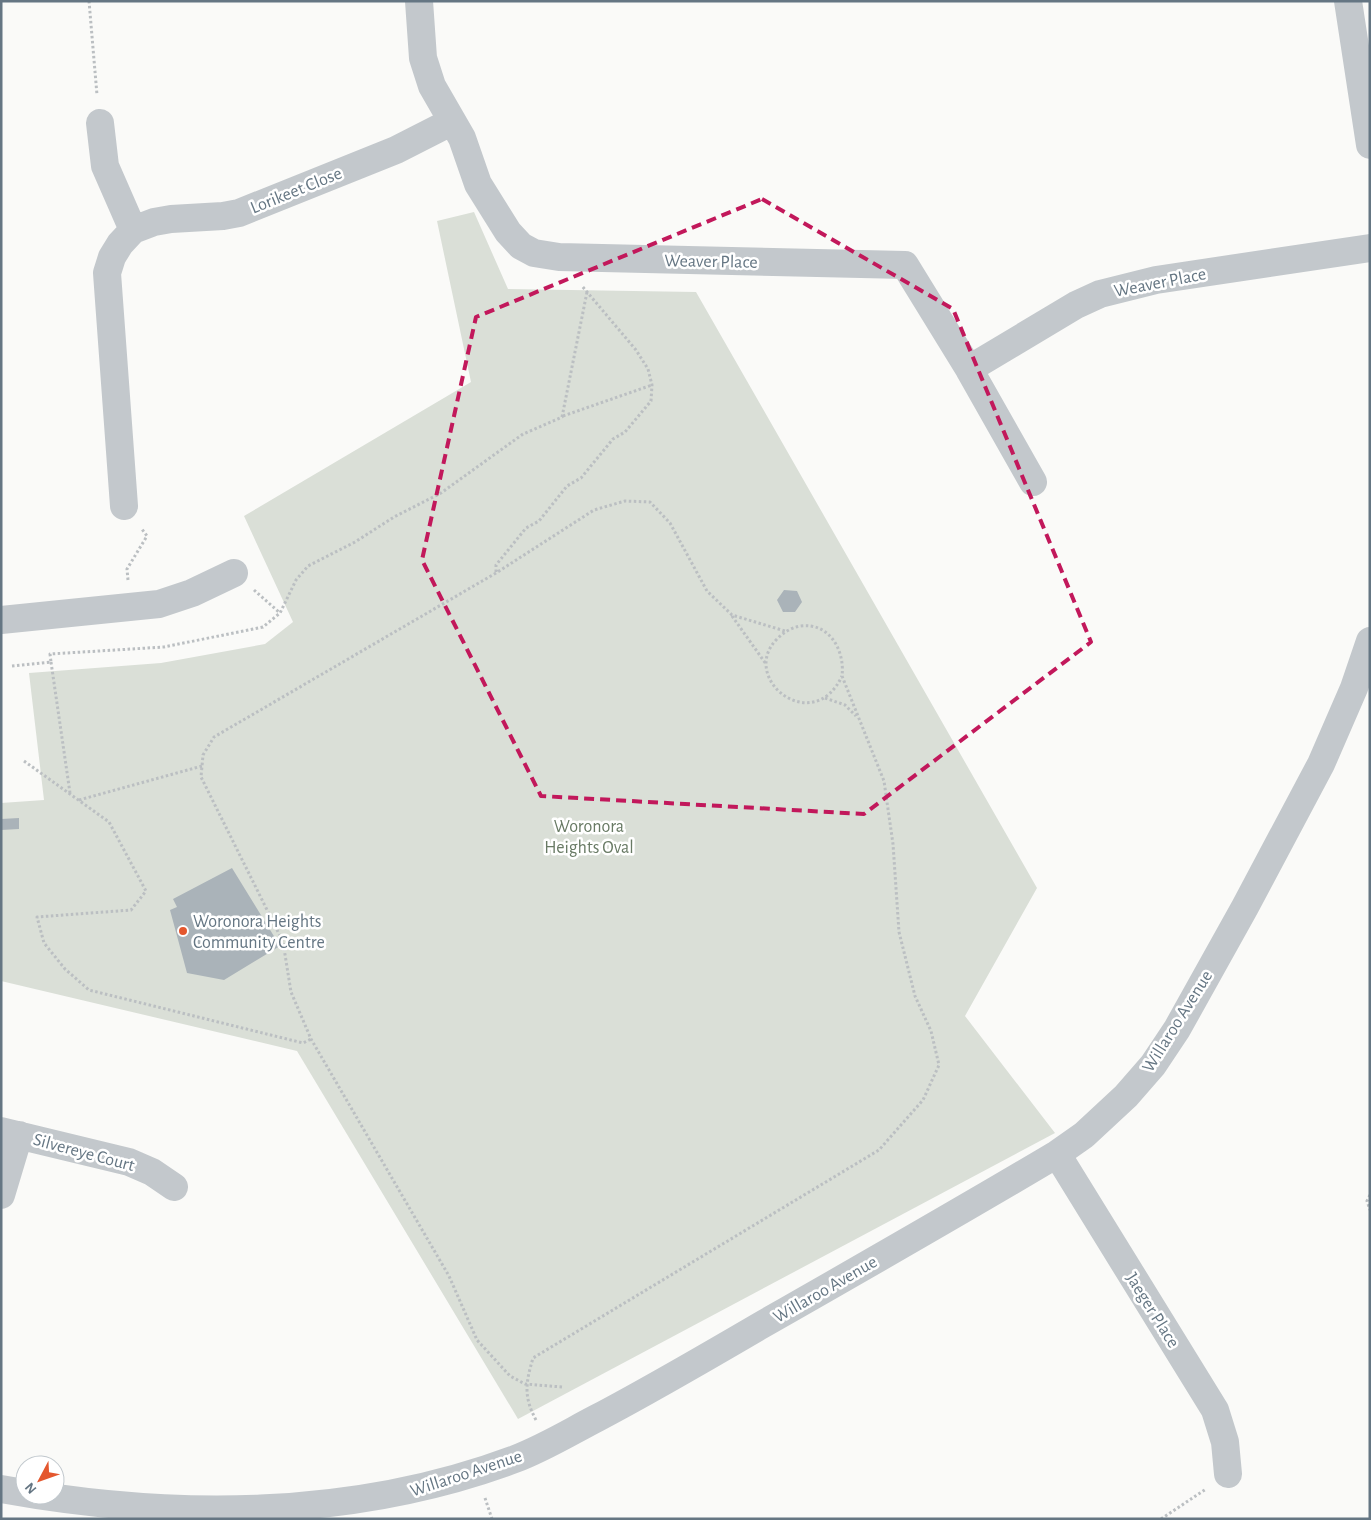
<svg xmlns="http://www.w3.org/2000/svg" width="1371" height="1520" font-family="'Alegreya Sans',sans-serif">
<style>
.green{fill:#dadfd7}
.building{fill:#aab3b9}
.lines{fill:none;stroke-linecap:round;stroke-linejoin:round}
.path{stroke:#bbbfc2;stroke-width:3;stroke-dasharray:2.5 2.5;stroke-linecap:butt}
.minor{stroke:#c3c8cc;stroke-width:28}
.marked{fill:none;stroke:#c2185b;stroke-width:4;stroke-dasharray:10 6;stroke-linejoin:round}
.poi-dot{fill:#e4572e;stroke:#fff;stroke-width:2}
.labels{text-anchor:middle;stroke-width:5;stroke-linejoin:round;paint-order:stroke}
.street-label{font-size:18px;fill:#657683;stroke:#fff}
.park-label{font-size:18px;fill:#687a64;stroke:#fff}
.poi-label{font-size:18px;fill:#657683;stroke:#fff;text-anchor:start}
</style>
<rect width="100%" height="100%" fill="#fafaf8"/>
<path class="green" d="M474,212L508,289L696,292L1037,888L965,1016L1055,1133L518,1419L297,1051L1,981V803L44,800L29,673L161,663L265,644L293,622L244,516L471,382L437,221Z"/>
<path class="building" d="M784,590L797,591L802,602L795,612H783L777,600Z
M19,818V829L1,830V819Z
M232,868L280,946L224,980L187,973L170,910L177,907L173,899Z"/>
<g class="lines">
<path class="path" d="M89,1L97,95
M563,416L652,385
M496,572V565L526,528L539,521L567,486L581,478L613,439L625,432L651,401L652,385L648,369L636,350L582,286
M128,580L127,569L147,536L141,528
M254,590L280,613
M732,616L766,664
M51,662L70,793
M12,666L51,662L50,654L164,647L263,627L280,613L296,580L308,566L355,542L394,517L441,493L523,434L562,417L587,292
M825,698L845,705L856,716
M24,761L109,822L146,891L131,910L37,917L44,943L65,969L89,990L303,1043L311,1039
M79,800L202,766
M1370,1195L1367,1201L1370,1210
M562,1387L525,1384L510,1376L477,1340L449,1276L311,1039L291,992L283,942L201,777L203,755L214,737L496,573L594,510L625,501L650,502L670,523L707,591L732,615L785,631
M536,1420C523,1396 526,1382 533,1358L879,1150L923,1100L939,1065L931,1031L915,996L899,932L893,844L884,781L842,676C845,651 830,622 800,626C791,628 784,632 777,639C738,678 813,738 842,676
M485,1498L492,1519
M1161,1519L1206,1489"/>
<path class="minor" d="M419,1L423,58L432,86L462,138L478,184L508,232L521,246L534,253L559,257L905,265L969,369L1033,482
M1348,1L1370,145
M100,123L105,166L133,230
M969,369L1076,305L1100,294L1156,280L1370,248
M124,506L107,273L112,257L120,244L133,230L154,222L171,219L223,216L239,213L396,150L451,122
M1,620L159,604L192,593L234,573
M1,1131L129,1162L152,1172L174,1187
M1057,1154L1215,1410L1225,1442L1228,1474
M1,1195L19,1135
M1,1489C171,1520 352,1520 515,1459C544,1448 570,1432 597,1418C652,1389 705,1358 758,1327C858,1270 958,1213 1057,1154L1084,1135L1126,1096L1153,1065L1177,1029L1245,907L1321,764L1354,688L1370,641"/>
</g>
<path class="marked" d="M762,199L953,309L1091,642L864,814L541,796L422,560L476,317Z"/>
<circle class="poi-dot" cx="183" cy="931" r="5"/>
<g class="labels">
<g class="street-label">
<text transform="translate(296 190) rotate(-22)" y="6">Lorikeet Close</text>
<text transform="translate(711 261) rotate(1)" y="6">Weaver Place</text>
<text transform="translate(1160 282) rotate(-11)" y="6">Weaver Place</text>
<text transform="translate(1177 1021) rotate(-58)" y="6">Willaroo Avenue</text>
<text transform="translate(84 1152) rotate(15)" y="6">Silvereye Court</text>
<text transform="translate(825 1289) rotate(-30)" y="6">Willaroo Avenue</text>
<text transform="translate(1153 1310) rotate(58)" y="6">Jaeger Place</text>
<text transform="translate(466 1473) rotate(-18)" y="6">Willaroo Avenue</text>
</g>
<g class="park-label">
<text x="589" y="832">Woronora<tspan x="589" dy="21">Heights Oval</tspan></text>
</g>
<g class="poi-label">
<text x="193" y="927">Woronora Heights<tspan x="193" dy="21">Community Centre</tspan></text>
</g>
</g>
<rect width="1371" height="1520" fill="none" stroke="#657683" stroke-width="5"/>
<g transform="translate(40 1480) rotate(229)"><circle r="24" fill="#ffffff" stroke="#c1c8cd"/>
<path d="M0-4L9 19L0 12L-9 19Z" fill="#e4572e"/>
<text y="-8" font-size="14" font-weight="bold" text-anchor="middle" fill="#657683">N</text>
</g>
</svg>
